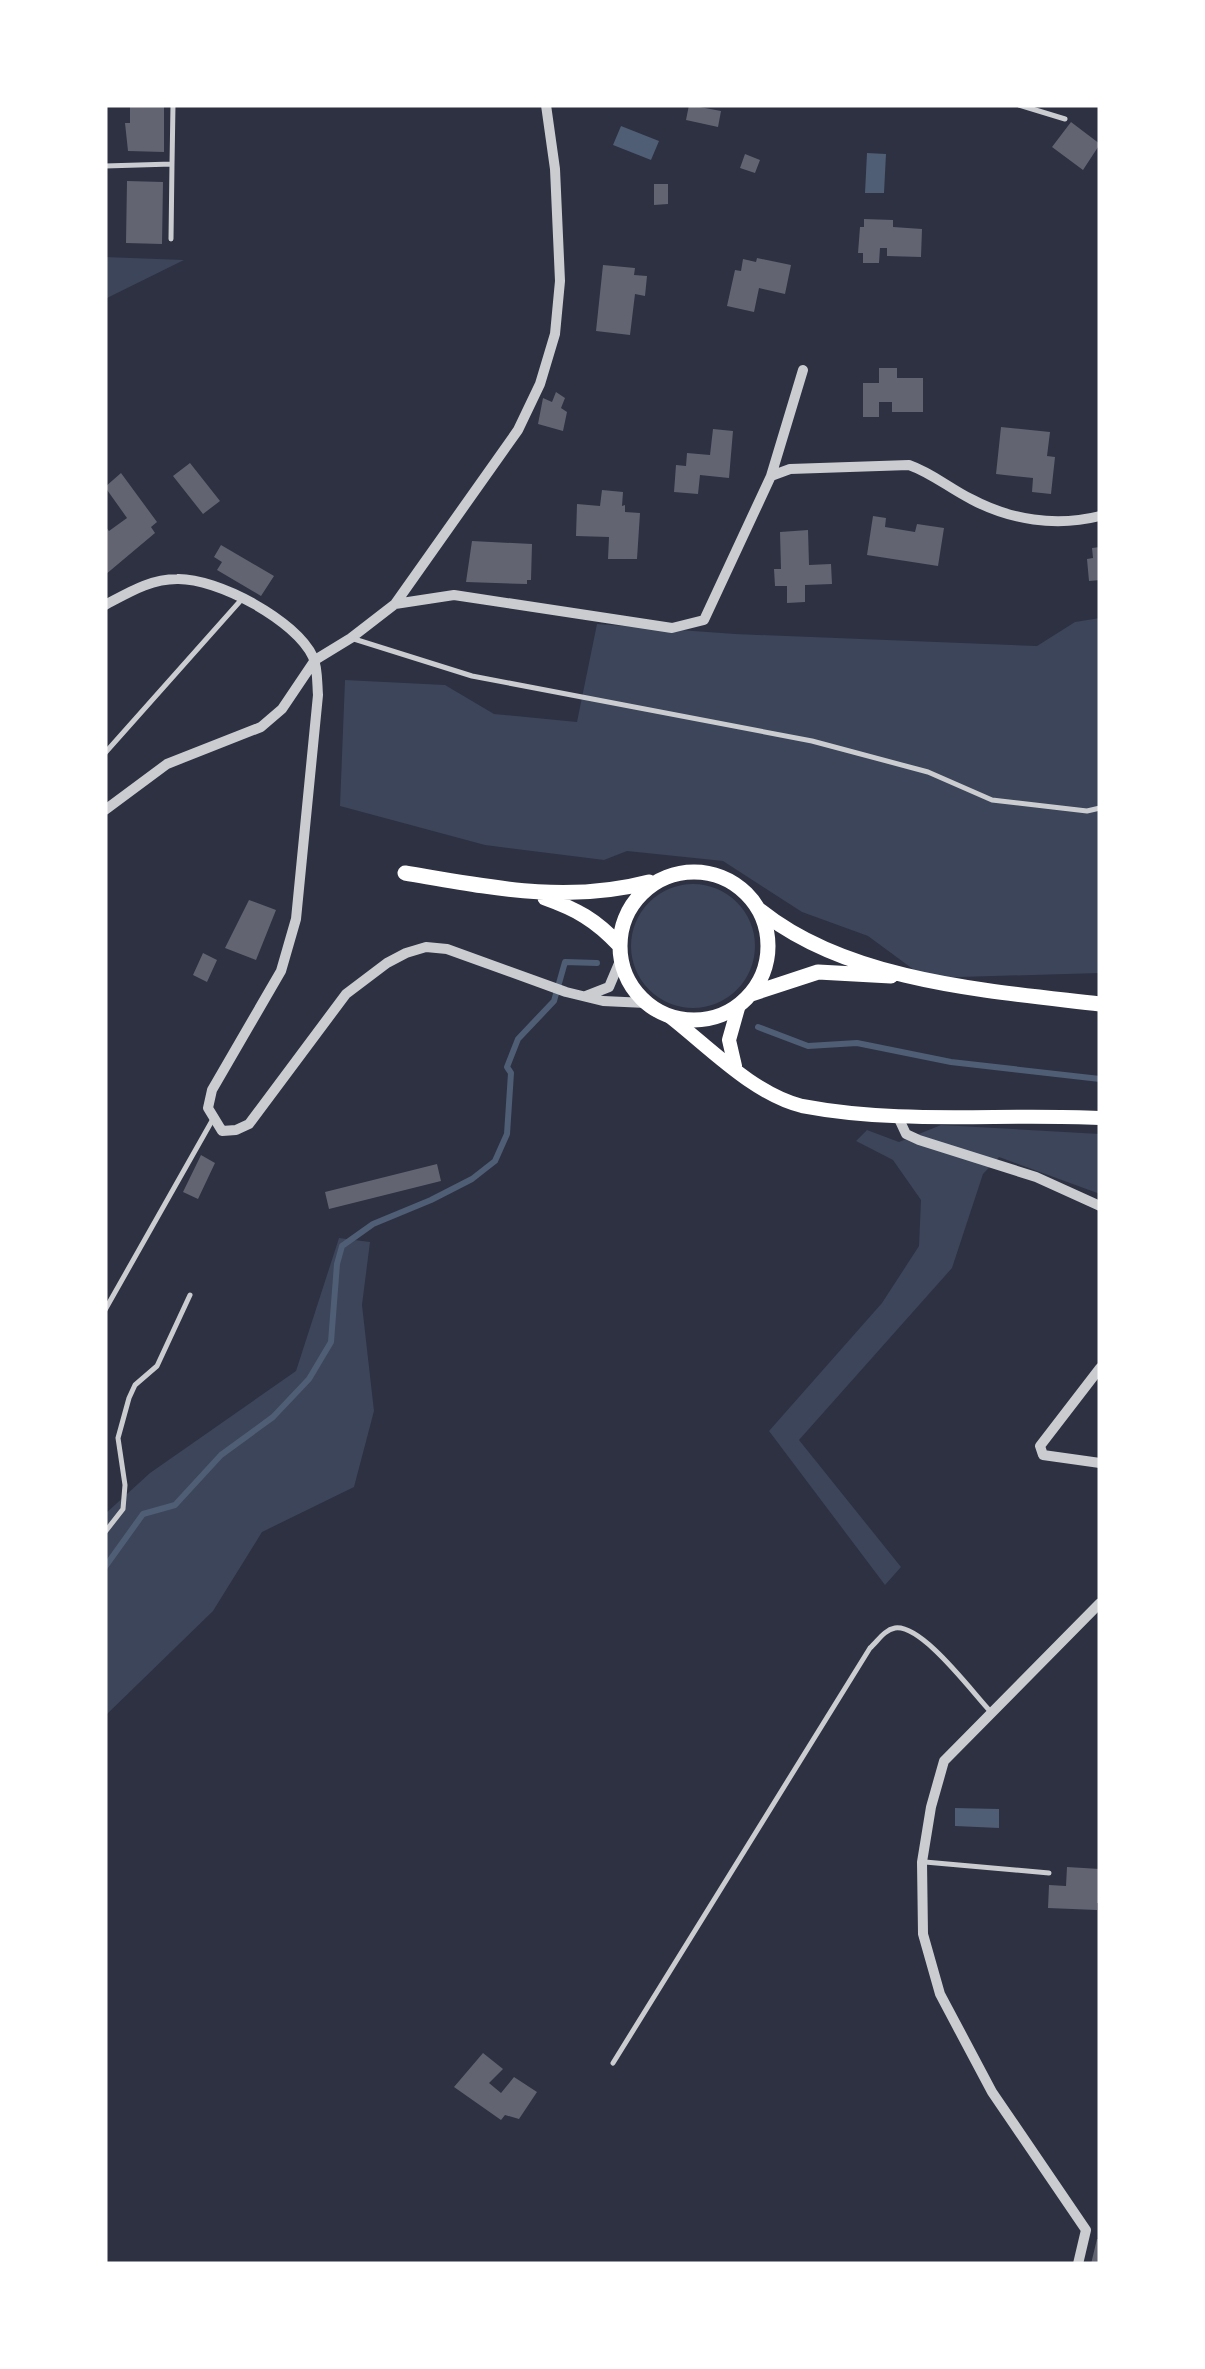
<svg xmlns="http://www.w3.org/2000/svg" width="1205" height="2369" font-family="Jost,sans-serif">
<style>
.green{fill:#3c4559}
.water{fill:#4f5d75}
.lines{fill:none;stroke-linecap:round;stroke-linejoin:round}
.stream{stroke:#4f5d75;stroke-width:6}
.building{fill:#626471}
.service{stroke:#caccd0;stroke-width:5}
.minor{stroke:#caccd0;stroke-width:10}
.secondary{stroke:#fff;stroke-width:14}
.primary{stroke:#fff;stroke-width:15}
</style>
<rect width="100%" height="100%" fill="#2d3142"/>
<path class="green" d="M105,257L184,260L105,299Z
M1100,618V973L925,978L868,936L802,912L723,861L627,851L604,860L485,845L340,806L345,680L445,685L494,714L577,722L597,624L735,634L1037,646L1075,622Z
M631 946a62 62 0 1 1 124 0a62 62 0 1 1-124 0Z
M941,1125L1100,1134V1194L999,1157L983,1174L952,1268L799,1440L901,1567L885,1585L769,1431L882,1303L919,1246L921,1200L893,1160L856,1141L867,1130L899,1142Z
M339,1238L370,1242L362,1305L374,1411L354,1487L262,1532L213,1611L105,1716V1514L150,1473L296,1371Z"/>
<path class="water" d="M621,126L659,141L651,160L613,145Z
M867,153L886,154L884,193H865Z
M955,1808L999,1809V1828L955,1826Z"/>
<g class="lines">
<path class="stream" d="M758,1027L808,1046L857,1043L951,1062L1100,1079
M105,1567L143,1514L175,1505L221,1455L273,1417L309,1379L331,1342L337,1264L342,1246L373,1224L431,1200L472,1179L495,1161L507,1134L511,1073L507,1067L518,1039L554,1001L565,962L597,963"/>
</g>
<path class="building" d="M130,105H164V152L128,151L125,123H130Z
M689,105L721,111L718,127L686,120Z
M1071,122L1100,144L1083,170L1052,147Z
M745,154L760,160L755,173L740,168Z
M127,181L163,182L162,244L126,243Z
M654,184H668V204L654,205Z
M864,219L893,220V227L922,229L921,257L887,256V248H880L879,263H863V253H858L860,227H864Z
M757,258L791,265L785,294L759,288L754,312L727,306L735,270L741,271L743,259L756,262Z
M603,265L635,268L634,275L647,276L645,296L635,294L630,335L596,331Z
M879,368H897V378H923V412H892V402H879V417H863V383H879Z
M556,392L565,398L561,408L567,412L563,431L538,424L543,398L552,402Z
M1001,427L1050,432L1047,456L1055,457L1051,494L1032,492L1033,478L996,474Z
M713,429L733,431L729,478L700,475L698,494L674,492L676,465L686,466L687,453L710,455Z
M190,463L220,501L203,514L173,476Z
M121,473L157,522L151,527L155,533L105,575V526L109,531L127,518L105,487Z
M602,490L623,492L622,506L625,505V512L640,513L637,559H608L609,537L576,536L577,504L600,506Z
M873,516L886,518L885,527L915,532L917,524L944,528L938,566L867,555Z
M808,530L809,565L831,564L832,584L805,585V602L787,603V586H775L774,569H781L780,532Z
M472,541L532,544L531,580H527V584L466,582Z
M221,545L274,576L261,596L217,570L222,562L214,557Z
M1100,547V580L1089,581L1087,559L1093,558L1092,548Z
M249,900L276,910L256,960L225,948Z
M203,953L217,960L207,982L193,975Z
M201,1155L215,1163L198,1199L183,1192Z
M437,1164L441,1181L329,1209L325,1192Z
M1067,1867L1100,1869V1903H1097V1910L1048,1908L1049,1885L1066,1886Z
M483,2053L503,2069L489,2083L501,2093L514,2077L537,2092L519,2119L505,2115L501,2120L454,2087Z
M1097,2239H1100V2264H1091Z"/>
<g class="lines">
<path class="service" d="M1019,105L1065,119
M172,164L173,105
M105,166L172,164L171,239
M354,639L472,676L812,741L928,772L992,800L1087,811L1100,808
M105,753L242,599
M105,1310L213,1119
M105,1532L123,1509L125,1485L118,1438L129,1398L135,1385L157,1366L190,1295
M925,1862L1049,1873
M613,2063L870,1648C878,1641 884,1630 895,1628C922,1624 972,1692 991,1712"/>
<path class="minor" d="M771,476L803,370
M395,604L454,595L672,628L704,620L771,476L790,469L909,465C932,473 949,488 971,499C1010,520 1056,527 1100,516
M105,605C128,593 150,579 177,579C217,578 296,620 313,657C318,668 317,684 318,695L296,919L281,971L212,1090L208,1108L222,1131L236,1130L249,1124L346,994L387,963L406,953L426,947L447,949L566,992L603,1001L646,1003
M105,810L167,764L261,727L282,709L315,660L351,638L395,604L518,430L540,384L555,334L560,281L555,169L546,105
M586,996L609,987L620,961
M899,1119L906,1134L919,1140L1036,1177L1100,1206
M1100,1368L1040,1446L1043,1455L1100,1463
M1078,2264L1086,2230L992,2092L940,1994L923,1934L922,1862L931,1807L944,1761L1100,1603"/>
<path class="secondary" d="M669,1016C708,1046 753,1094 802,1106C902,1125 999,1113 1100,1118
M735,1066L729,1040L738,1008"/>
<path class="primary" d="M620 946a74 74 0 1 1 148 0a74 74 0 1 1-148 0Z
M405,873C488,887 566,904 649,882
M545,898C576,909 596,920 619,945
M761,911C850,982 990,991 1100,1004
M751,994L818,972L891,976"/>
</g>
<rect width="1205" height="2369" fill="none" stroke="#ffffff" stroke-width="215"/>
</svg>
